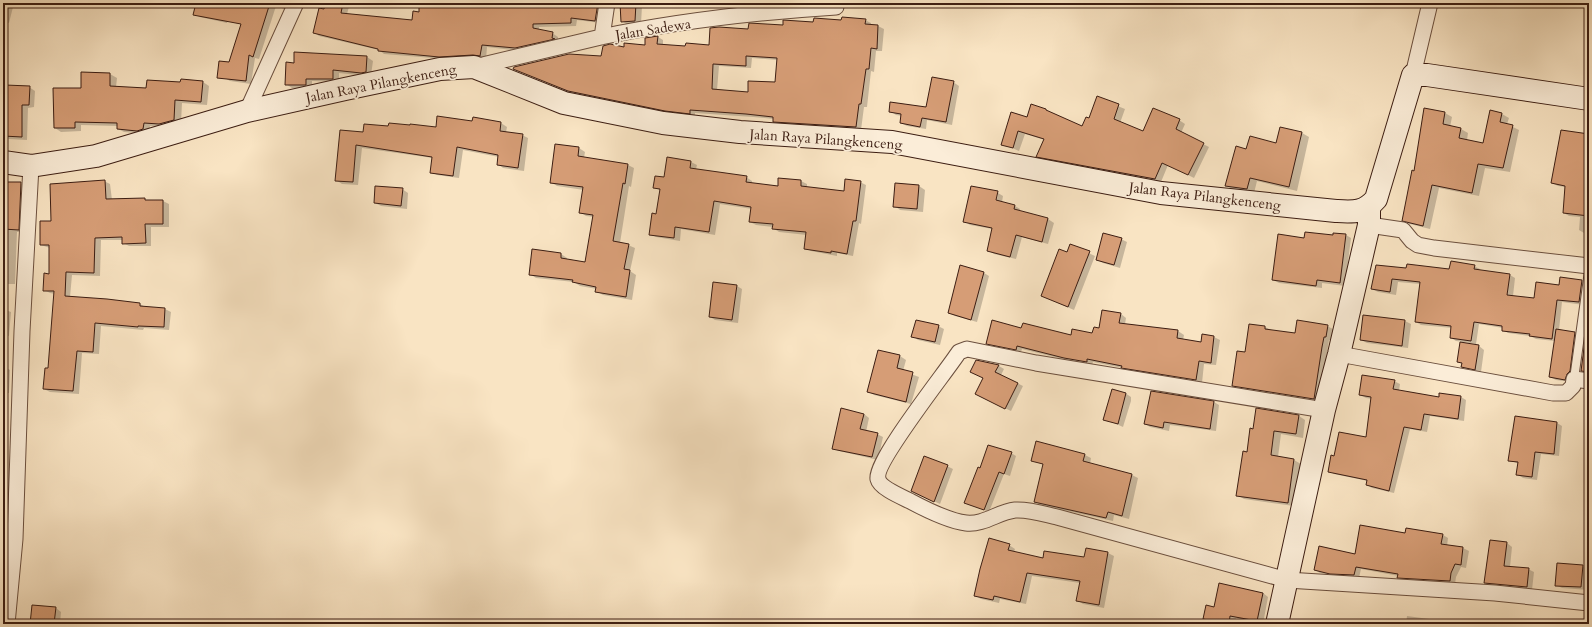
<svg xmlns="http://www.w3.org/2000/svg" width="1592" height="627" font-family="Cardo,serif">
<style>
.shadow{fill:#0003;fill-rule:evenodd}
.building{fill:#d69d76;stroke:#3c1d12;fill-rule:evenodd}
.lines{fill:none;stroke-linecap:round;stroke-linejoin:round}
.lane-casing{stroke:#6b4f3e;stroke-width:10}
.street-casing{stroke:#6b4f3e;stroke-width:17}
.secondary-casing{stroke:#3c1d12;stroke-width:24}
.lane{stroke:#fbedd8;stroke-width:8}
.street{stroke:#fbedd8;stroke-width:15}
.secondary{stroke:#fbedd8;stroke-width:22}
.labels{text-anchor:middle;stroke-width:3.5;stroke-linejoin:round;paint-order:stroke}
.street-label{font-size:14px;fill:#3c1d12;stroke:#fbedd8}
</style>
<rect width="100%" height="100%" fill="#f9e4c3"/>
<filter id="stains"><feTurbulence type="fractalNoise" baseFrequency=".005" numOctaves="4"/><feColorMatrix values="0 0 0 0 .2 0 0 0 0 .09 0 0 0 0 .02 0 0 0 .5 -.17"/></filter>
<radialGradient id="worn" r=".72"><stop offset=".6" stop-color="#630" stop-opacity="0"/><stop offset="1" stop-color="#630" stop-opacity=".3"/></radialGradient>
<path class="shadow" d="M3,3H24L23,6L14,3L9,23L3,21Z
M197,3H231L227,23L200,17L194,14Z
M258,3H293L290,11L276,6L259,59L255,58L251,84L230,81L225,78Z
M326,3H350L347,14L413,21L419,13L420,3H501L525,5V3H605L601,23L577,20L576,26L539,27V31L552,33L558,37V41L521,51L487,47L486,59L480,57L445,59L384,54L379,50L319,36L314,32Z
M621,3H747V8L642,6L641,24L628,25L622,21Z
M865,20L871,23V25L878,26L884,29L882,51H876L874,72L871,71L867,107H864L861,130L779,124L774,121V119L753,117L695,113V116L671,113L574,94L515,69L602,57L625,48L646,46L658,37L663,40V46H710L749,30L814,23ZM752,58L778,60L776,83L749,93L717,90L719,66L751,68Z
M295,53L367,57L373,61L371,75L367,76L339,73V82L312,81V88H292L286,84L294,64Z
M82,73L110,74L117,78L116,87L147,89L181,83L203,82L209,86L207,105L182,103L181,123L166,127L150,126L149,132L144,134L124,132L118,129V126L81,125V131L61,132L55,128L82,89Z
M953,82L959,86L952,125L927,120L926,129L907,126L901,123L902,116L896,115L890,111L927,108Z
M29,87L35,91L34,107L28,108L27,140L9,139L3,135V94Z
M1098,98L1125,109L1120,123L1144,133L1179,120L1185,124L1181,133L1209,147L1194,178L1168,165L1161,182L1043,160L1037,156L1045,140L1025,134L1019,151L1002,144L1028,118L1046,110L1082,127L1090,119Z
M1425,110L1445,113L1452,117L1450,127L1461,129L1468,133L1467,140L1483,144L1490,111L1502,114L1509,118L1507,124L1519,130L1510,172L1485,168L1479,196L1439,188L1430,229L1410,224L1403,220L1415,172Z
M474,118L501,123L507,127L506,132L522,135L528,138L524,171L503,168L498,164L499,157L463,150L459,178L437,175L431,172L433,158L362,148L358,185L342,184L336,180L341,131L364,133L389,127L437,128L473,122Z
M1280,128L1302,133L1309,137L1297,191L1257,181L1254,193L1233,190L1226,185L1246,150L1276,145Z
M1589,135V234L1584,233L1579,230L1580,217L1569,216L1564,213L1566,187L1558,186L1552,183Z
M579,148L585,152L584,158L628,165L634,168L631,187L629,186L620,243L628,245L635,248L630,271L636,275L632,300L603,295L596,291L597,289L580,286L574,282L536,278L530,274L561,254L567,258V260L586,263L594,217L586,216L580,212L584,190L557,186L551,182Z
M668,158L691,162L697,165L696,169L746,177L752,181V184L778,187L779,179L801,181L807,184V188L844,192L860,182L866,185L861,224L859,223L853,256L837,253V256L811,251L805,248L807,235L779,232L773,228V227L756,225L750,222L752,209L720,204L715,235L681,229L680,241L656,237L650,234L657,215L661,191L654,187L665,178Z
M104,181L110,184L112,200L144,199L147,201H163L169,204V227H151V246H129L123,243V240H101L100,276L72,275L70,297L140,304L145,307L165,309L171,312L169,330L144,328L143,330L101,326L99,354L82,353L79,394L50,392L44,389L49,369L55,294L50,293L44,290L50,275V248L41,245L52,222Z
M3,183H20L26,187L24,232H17L15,284H3Z
M896,184L919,186L925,190L923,212L900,210L895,206Z
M972,187L998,193H996V205L998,193L1003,196L1002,202L1015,206L1020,209V212L1048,219L1054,223L1048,244L1022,237L1016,259L994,254L988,250L993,229L970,225L964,221Z
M402,189L408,193L407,209L381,206L375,203Z
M1346,235L1351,238L1345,286L1322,283V288L1279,283L1273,280L1305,239Z
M1121,239L1127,242L1120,268L1103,263L1097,260Z
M1071,245L1095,256L1074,310L1042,296L1068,253Z
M1474,266L1480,269L1479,270L1510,275L1515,278L1513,296L1535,299L1560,286L1561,279L1582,281L1587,284L1584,305L1562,302L1559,330L1575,333L1580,336L1571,382L1556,380L1550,377L1555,341L1536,339L1530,336L1508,333L1503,330V328L1479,324L1476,344L1456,341L1451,338L1452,328L1421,325L1416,322L1420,284L1398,282L1396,295L1378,292L1372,289L1407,270H1450Z
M984,273L989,276L977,322L955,316L949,313Z
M737,286L742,289L738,323L715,320L710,317Z
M3,309L11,312L9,336L3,335Z
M1121,314L1126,318L1125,324L1178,331L1184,335L1183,340L1202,343L1203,335L1214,337L1220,340L1216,365L1204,364L1202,383L1128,371L1123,368L1093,362L1092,365L1071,361L1022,349L1021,352L993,346L987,343L1022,329L1072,336L1093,334Z
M1364,316L1405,321L1411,324L1408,348L1367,343L1361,340Z
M1589,318V374L1582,370Z
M938,326L944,329L940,345L918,340L913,336Z
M1327,326L1333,329L1331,340H1329L1319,402L1239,389L1233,385L1246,353L1265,327L1271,330L1296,334Z
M1479,346L1484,350L1481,372L1468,370L1462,367L1463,364L1458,362Z
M879,351L900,356L906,360L903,371L919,377L911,404L874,395L868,391Z
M3,366L10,370L9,393H7L6,411H3Z
M999,366L1004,369L1001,375L1023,386L1011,411L982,397L984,378Z
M1394,381L1400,384L1399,391L1440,398V394L1461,397L1466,400L1464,421L1430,416L1427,432L1410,429L1394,493L1372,488L1367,485L1368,481L1334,474L1329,471L1335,457L1367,438L1372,399L1366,398L1360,395Z
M1125,393L1131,397V401L1123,427L1105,419Z
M1214,402L1219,405L1216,431L1170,425L1169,431L1150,427L1145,424Z
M864,414L869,418L866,432L877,434L883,437L878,460L839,451L833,448Z
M1299,416L1305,420L1303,438L1281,434L1278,457L1294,460L1301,464L1294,506L1244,499L1237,495L1254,430Z
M1515,417L1557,423L1562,426L1559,456L1541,454L1537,480L1523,478L1517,474L1519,464L1509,460Z
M1011,453L1016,456L1010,476L1004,474L989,512L971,505L981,469Z
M1085,455L1091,458L1090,464L1132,475L1138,478L1129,519L1114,515L1113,521L1041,505L1035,502L1044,465L1032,460Z
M947,466L953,469L940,504L916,493Z
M3,484L8,487L7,503H3Z
M1406,534L1443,535L1448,538L1447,546L1463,548L1469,551L1466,568L1461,567L1456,577L1455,584L1404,581L1398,577L1399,576L1361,569L1359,578L1337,576L1320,573L1315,570L1355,555Z
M1507,543L1512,547L1510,567L1528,569L1534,572L1532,590L1491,586L1485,583Z
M1009,545L1015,549L1014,552L1043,559L1085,558L1086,549L1108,553L1114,556L1104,608L1083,604L1077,600L1080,583L1032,576L1026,604L1000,599L999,603L981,599L976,596Z
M1582,566L1588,569L1589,590L1562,588L1556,585Z
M1263,593L1268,597L1263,624L1236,618L1235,624H1221L1209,622L1204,618L1215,608Z
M56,608L61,612L60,624H31Z
M1407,616L1444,621L1449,624H1406Z"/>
<path class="building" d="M196,3H270L253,57L249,55L246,81L217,78L219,61L229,62L241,24L193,15Z
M325,3H343L341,13L412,20L413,11L419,12V3H511L524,4V3H598L595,21L571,18V23L533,24V28L553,32L552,38L555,39L515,48L482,45L480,56L473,55L439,57L378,51V49L313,33L319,8L324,9Z
M620,3H636L635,21L621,22Z
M842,17L866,19L865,24L878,25L877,49L871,48L869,69H866L861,104H859L856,127L773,122V117L746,114L690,110V114L665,111L568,91L513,69L514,67L569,54L601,56L603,46L610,44L624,47V43L645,45V38L658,36L657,44L685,46L686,43L709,45L710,28L719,27L748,29L749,23L783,25V20L813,22L814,18L841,20ZM746,56L777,58L775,82L748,81V92L712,89L713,64L746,66Z
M294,52L367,56L366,72L361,73L333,70V79H306V85H285L286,62L294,63Z
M81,72L110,73V86L146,88L147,80L180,82L181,79L203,81L201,102L175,100L174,120L159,124L144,123L143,129L137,131L117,129V123L75,122V128H54L53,88H81Z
M932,77L954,81L946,122L922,118L920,127L900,123L901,114L889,112L890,102L926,107Z
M5,85L30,86L29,105H22V137L3,136Z
M1097,96L1119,104L1114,119L1143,131L1153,108L1180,119L1176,129L1204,143L1188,175L1162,163L1155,179L1036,157L1044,139L1018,131L1013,148L1001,145L1011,112L1027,117L1031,104L1046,109V110L1082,126L1086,117L1089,118Z
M1424,108L1445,112L1443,124L1461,128L1459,138L1483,143L1490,110L1502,113L1500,122L1513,125L1503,168L1478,164L1472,193L1432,185L1423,226L1402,221L1412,170L1414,171Z
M437,116L472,121L473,117L501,122L500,131L523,134L518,168L497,165L498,155L457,147L453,176L430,173L432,157L356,145L353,182L335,181L340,130L363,132L364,124L388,126L389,123L410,125V124L436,127Z
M1280,127L1302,132L1289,187L1250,178L1247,189L1225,186L1236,146L1246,149L1250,136L1276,143Z
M1561,130L1589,134V216L1563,213L1565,186L1551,183Z
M555,144L579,147L578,156L628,164L625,184L623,183L613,241L629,244L624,269L630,270L626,297L595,292L596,287L572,282L573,280L529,275L532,249L561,253V258L585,262L593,215L579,213L583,187L550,183Z
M667,157L691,161L690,168L747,176L746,182L778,186V178L801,180V186L844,191L845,179L861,181L856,221H853L847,254L831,251V253L804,249L806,232L772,229L773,224L749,222L751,207L714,201L709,232L675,227L674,238L649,235L652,213L656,214L660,189L653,188L655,176L664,177Z
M105,180L106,199L145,198V200H163V224H145L146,243L122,244V237L95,238L94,273L66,272L65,296L107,299L140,303V306L165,308L164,327L138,326V327L95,323L93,352L77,351L73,391L43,389L45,368H48L54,291H43L44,273L49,274V245H40V221H51L50,184Z
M3,182H21L19,230L3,229Z
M895,183L919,185L917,209L893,207Z
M375,186L403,188L401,206L374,203Z
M971,186L998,191L996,200L1015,205L1014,209L1048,218L1042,242L1016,235L1010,257L987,251L992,228L963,222Z
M1305,232L1333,235V233L1346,234L1340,283L1317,280L1316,286L1272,280L1278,234L1304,238Z
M1103,233L1122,238L1114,265L1096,260Z
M1070,244L1090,251L1068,307L1041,296L1059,249L1067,252Z
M1451,261L1475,265L1474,269L1510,274L1507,295L1534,298L1536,282L1559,285L1560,277L1582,280L1579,302L1557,300L1552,339L1529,336L1530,334L1502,331V326L1474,322L1471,341L1450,338L1451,326L1415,322L1420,282L1392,279L1390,292L1371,289L1376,265L1406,268L1407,264L1449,269Z
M960,265L984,272L971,320L948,313Z
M713,282L737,285L732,320L709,317Z
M1102,310L1121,313L1119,323L1178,330L1177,338L1201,342L1202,334L1214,336L1211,363L1199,361L1196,380L1121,368L1122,366L1087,359V362L1064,358L1017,346L1016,350L986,344L992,320L1021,328L1023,323L1071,335L1072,329L1092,333L1094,327L1099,328Z
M1363,315L1405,320L1402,346L1360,340Z
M916,320L939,325L935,342L911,337Z
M1297,320L1328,325L1326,337H1324L1322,347L1314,399L1232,386L1237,351L1245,352L1249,324L1265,326V329L1295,333Z
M1556,329L1575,332L1570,371L1567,374L1565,380L1549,377Z
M1586,333L1589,334V372L1581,371Z
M1460,342L1479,345L1475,370L1461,367L1462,363L1457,362Z
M878,350L900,355L897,368L913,372L906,402L867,392Z
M976,360L999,365L995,372L1018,383L1005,409L975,394L983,378L970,372Z
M1362,375L1395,380L1393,389L1439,397V393L1461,396L1458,419L1424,414L1421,430L1404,427L1389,491L1366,485L1367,480L1328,472L1331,455L1334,456L1339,432L1366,437L1371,397L1359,395Z
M1112,389L1126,393L1118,424L1103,420Z
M1151,391L1214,401L1210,429L1164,422L1163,428L1144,424Z
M841,408L864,414L860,429L878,433L872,457L832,449Z
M1256,408L1299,415L1296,434L1274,431L1271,455L1294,459L1288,503L1236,496L1243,451L1247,452L1250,428L1253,429Z
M1515,416L1557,422L1554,454L1535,452L1532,477L1516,475L1518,462L1508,461Z
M1036,441L1085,454L1083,461L1132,474L1122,516L1108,512L1106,518L1034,502L1043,464L1031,461Z
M988,445L1012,452L1004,474L999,472L984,510L964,503L978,467L980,468Z
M924,456L948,465L934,502L911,491Z
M1360,525L1405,533L1406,528L1443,534L1441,544L1463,547L1461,565L1455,564L1451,573L1450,581L1397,578L1398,574L1356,567L1354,575L1330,574L1314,570L1319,546L1355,554Z
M989,538L1010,544L1008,550L1043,558L1044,551L1084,557L1086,548L1108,552L1099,605L1076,601L1080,581L1027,573L1020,602L994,596L993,600L974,596L980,569Z
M1490,540L1507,542L1504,566L1529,568L1527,587L1484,583Z
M1557,563L1583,565L1581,587L1555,586Z
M1219,583L1263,593L1257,621L1230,616L1229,624L1203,619L1206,605L1214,607Z
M32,605L56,607L54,624H30Z"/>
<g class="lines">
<defs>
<path id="lane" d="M1574,379L1589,271"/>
<path id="street" d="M602,37L607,3
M474,67C516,57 558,47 601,37C678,21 758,12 836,7
M1413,75L1430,3
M247,111L296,3
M1369,225L1403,230L1412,241L1418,245L1434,248L1589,266
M1339,354L1553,393H1566L1573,386L1574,379L1589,381
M1324,410L1036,363L967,349L959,352C946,372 874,462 878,479C880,488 902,497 910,501C925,509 949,521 966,523C984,525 998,512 1015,510C1029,509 1044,514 1057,517L1287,580L1495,593L1589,603
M7,624L15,539L22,331L31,166"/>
<path id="secondary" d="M3,162L31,166L96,156L247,111L345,89L440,69L474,67L564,103L663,123L740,132L892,142L1161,193L1336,211C1354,212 1364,213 1376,199L1413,75H1427L1589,99
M1277,624L1324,410L1339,354L1369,225V207"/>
</defs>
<use href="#lane" class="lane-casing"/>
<use href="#street" class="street-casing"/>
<use href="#secondary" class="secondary-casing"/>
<use href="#lane" class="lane"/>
<use href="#street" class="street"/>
<use href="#secondary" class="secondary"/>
</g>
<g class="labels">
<g class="street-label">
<text transform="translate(653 29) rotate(-9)" y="5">Jalan Sadewa</text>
<text transform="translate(381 83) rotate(-11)" y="5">Jalan Raya Pilangkenceng</text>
<text transform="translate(826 139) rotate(4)" y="5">Jalan Raya Pilangkenceng</text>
<text transform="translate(1205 196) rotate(7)" y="5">Jalan Raya Pilangkenceng</text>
</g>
</g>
<rect width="1592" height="627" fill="none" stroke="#f9e4c3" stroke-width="16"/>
<rect x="4" y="4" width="1584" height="619" fill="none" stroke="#3c1d12" stroke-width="2"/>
<rect x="8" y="8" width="1576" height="611" fill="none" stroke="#3c1d12"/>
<rect width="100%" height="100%" filter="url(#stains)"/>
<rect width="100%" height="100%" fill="url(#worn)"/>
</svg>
